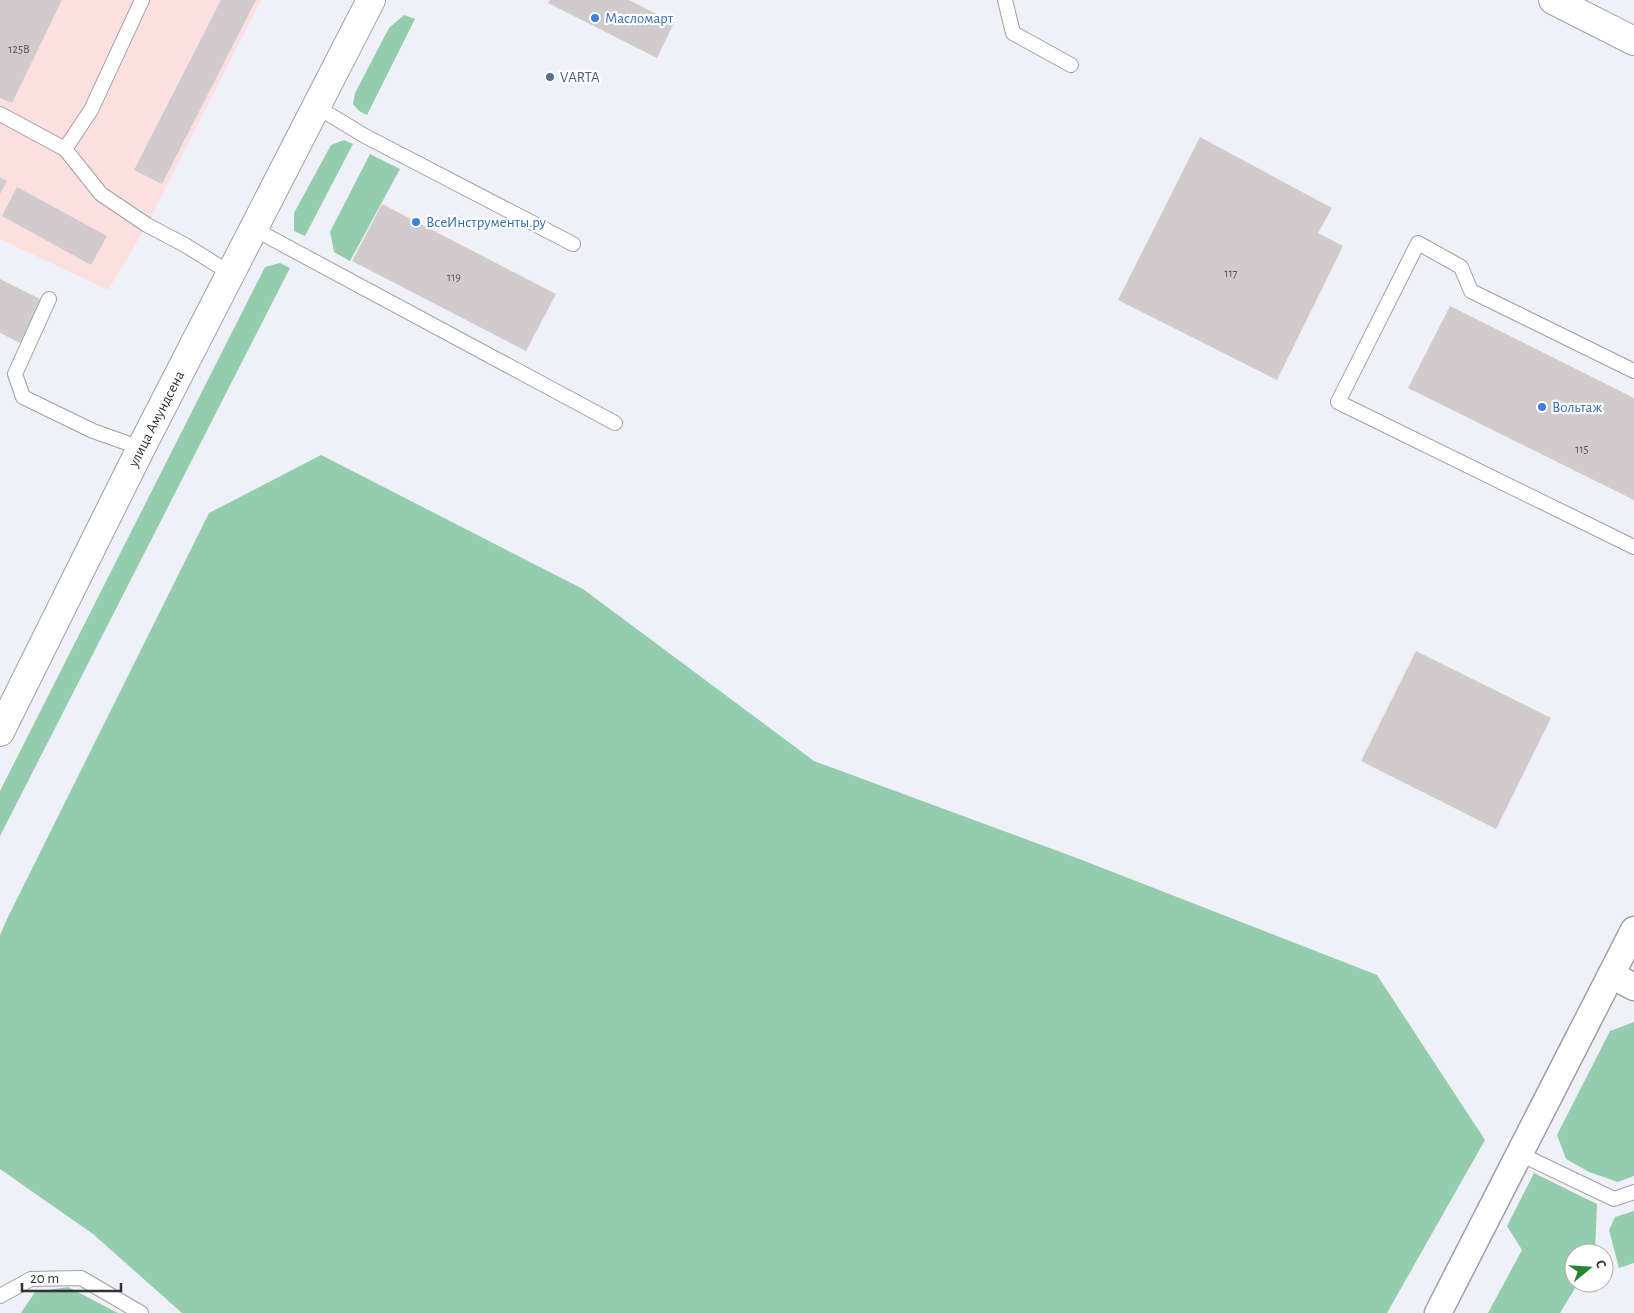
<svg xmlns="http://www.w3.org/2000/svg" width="1634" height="1313" font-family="'Alegreya Sans',sans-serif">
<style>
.commercial{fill:#fbe0df}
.green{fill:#93cdad}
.building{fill:#d2cbcd}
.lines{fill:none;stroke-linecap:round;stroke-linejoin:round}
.service-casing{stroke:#9fa0a6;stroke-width:16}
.minor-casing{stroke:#9fa0a6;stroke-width:29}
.tertiary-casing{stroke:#9fa0a6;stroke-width:30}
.secondary-casing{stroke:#9fa0a6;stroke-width:30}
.service{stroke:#fff;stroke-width:14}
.minor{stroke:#fff;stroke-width:26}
.tertiary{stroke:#fff;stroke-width:28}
.secondary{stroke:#fff;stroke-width:28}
.shop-dot{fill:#3f7fe0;stroke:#fff;stroke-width:2}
.service-dot{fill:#5c6f8a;stroke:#fff;stroke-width:2}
.labels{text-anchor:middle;stroke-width:4.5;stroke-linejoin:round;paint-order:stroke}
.number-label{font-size:12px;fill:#5a585b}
.shop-label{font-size:15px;fill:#366cbe;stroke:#fff;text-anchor:start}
.service-label{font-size:15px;fill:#4e5e75;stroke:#fff;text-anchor:start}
.street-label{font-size:15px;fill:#323235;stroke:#fff}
</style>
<rect width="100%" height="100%" fill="#f0f1f8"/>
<path class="commercial" d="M0,0H261L147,225L108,290L0,239Z"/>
<path class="green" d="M404,15L415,19L367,115L359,111L353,104L355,93L389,28Z
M344,140L353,144L305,236L294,231V213L331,145Z
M370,154L400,169L350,261L334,252L330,232Z
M280,263L290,268L0,836V791L265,267Z
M321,455L583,589L814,761L1082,860L1377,975L1485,1140L1387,1313H182L93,1234L0,1169V935L7,919L209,513Z
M1634,1022V1176L1618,1182L1589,1172L1566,1159L1557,1135L1610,1031Z
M1534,1173L1597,1204L1595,1253H1574V1283H1578L1560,1313H1488L1522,1250L1507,1226Z
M1634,1211V1263L1619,1268L1609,1230L1615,1217Z
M68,1287L118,1313H21L35,1292Z"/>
<path class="building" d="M0,0H62L12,103L0,98Z
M221,0H256L162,184L134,170Z
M550,0H629L674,23L657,58L548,3Z
M1200,137L1332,208L1318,233L1343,246L1277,380L1118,300Z
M0,177L7,181L0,194Z
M17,187L107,236L91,265L2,216Z
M382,204L556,294L526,351L352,261Z
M0,279L42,300L20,343L0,333Z
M1450,306L1634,398V500L1408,388Z
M1416,651L1551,718L1496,829L1361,761Z"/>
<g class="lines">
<defs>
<path id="service" d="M1005,0L1013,33L1071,65
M317,107L365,136L573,244
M0,114L65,149L101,194L147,225L185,245L230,273
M65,149L91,110L142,0
M254,229L615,423
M49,299L15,374L23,397L93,431L141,448
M1634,371L1471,291L1461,267L1418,243L1338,402L1634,547
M1520,1154L1614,1199L1634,1192
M0,1296L31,1279L81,1278L141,1313"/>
<path id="minor" d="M1612,975L1634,987
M1438,1313L1634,930"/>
<g id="tertiary">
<path id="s1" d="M0,732L141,448L371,0"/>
</g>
<path id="secondary" d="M1553,0L1634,41"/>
</defs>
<use href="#service" class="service-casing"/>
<use href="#minor" class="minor-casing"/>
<use href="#tertiary" class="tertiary-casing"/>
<use href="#secondary" class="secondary-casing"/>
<use href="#service" class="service"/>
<use href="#minor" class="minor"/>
<use href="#tertiary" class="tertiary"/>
<use href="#secondary" class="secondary"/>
</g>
<g class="shop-dot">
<circle cx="595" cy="18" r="5"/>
<circle cx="416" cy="222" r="5"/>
<circle cx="1542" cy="407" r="5"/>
</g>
<circle class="service-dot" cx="550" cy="77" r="5"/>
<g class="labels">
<g class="number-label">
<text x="19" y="53">125В</text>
<text x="1231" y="277">117</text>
<text x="454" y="281">119</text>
<text x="1582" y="453">115</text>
</g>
<g class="shop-label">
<text x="605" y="23">Масломарт</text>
<text x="426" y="227">ВсеИнструменты.ру</text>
<text x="1552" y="412">Вольтаж</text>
</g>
<g class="service-label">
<text x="560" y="82">VARTA</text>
</g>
<g class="street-label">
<text dy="5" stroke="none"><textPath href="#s1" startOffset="350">улица Амундсена</textPath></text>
</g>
</g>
<g transform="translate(1589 1268) rotate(72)"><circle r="24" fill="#ffffff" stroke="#adadae"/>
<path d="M0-4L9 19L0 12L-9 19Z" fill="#268435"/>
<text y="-8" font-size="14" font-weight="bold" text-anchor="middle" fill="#323235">С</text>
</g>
<path d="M22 1283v8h99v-8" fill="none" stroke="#323235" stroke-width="2.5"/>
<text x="30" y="1283" font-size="15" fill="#323235" stroke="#ffffff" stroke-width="4" paint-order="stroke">20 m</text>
</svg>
